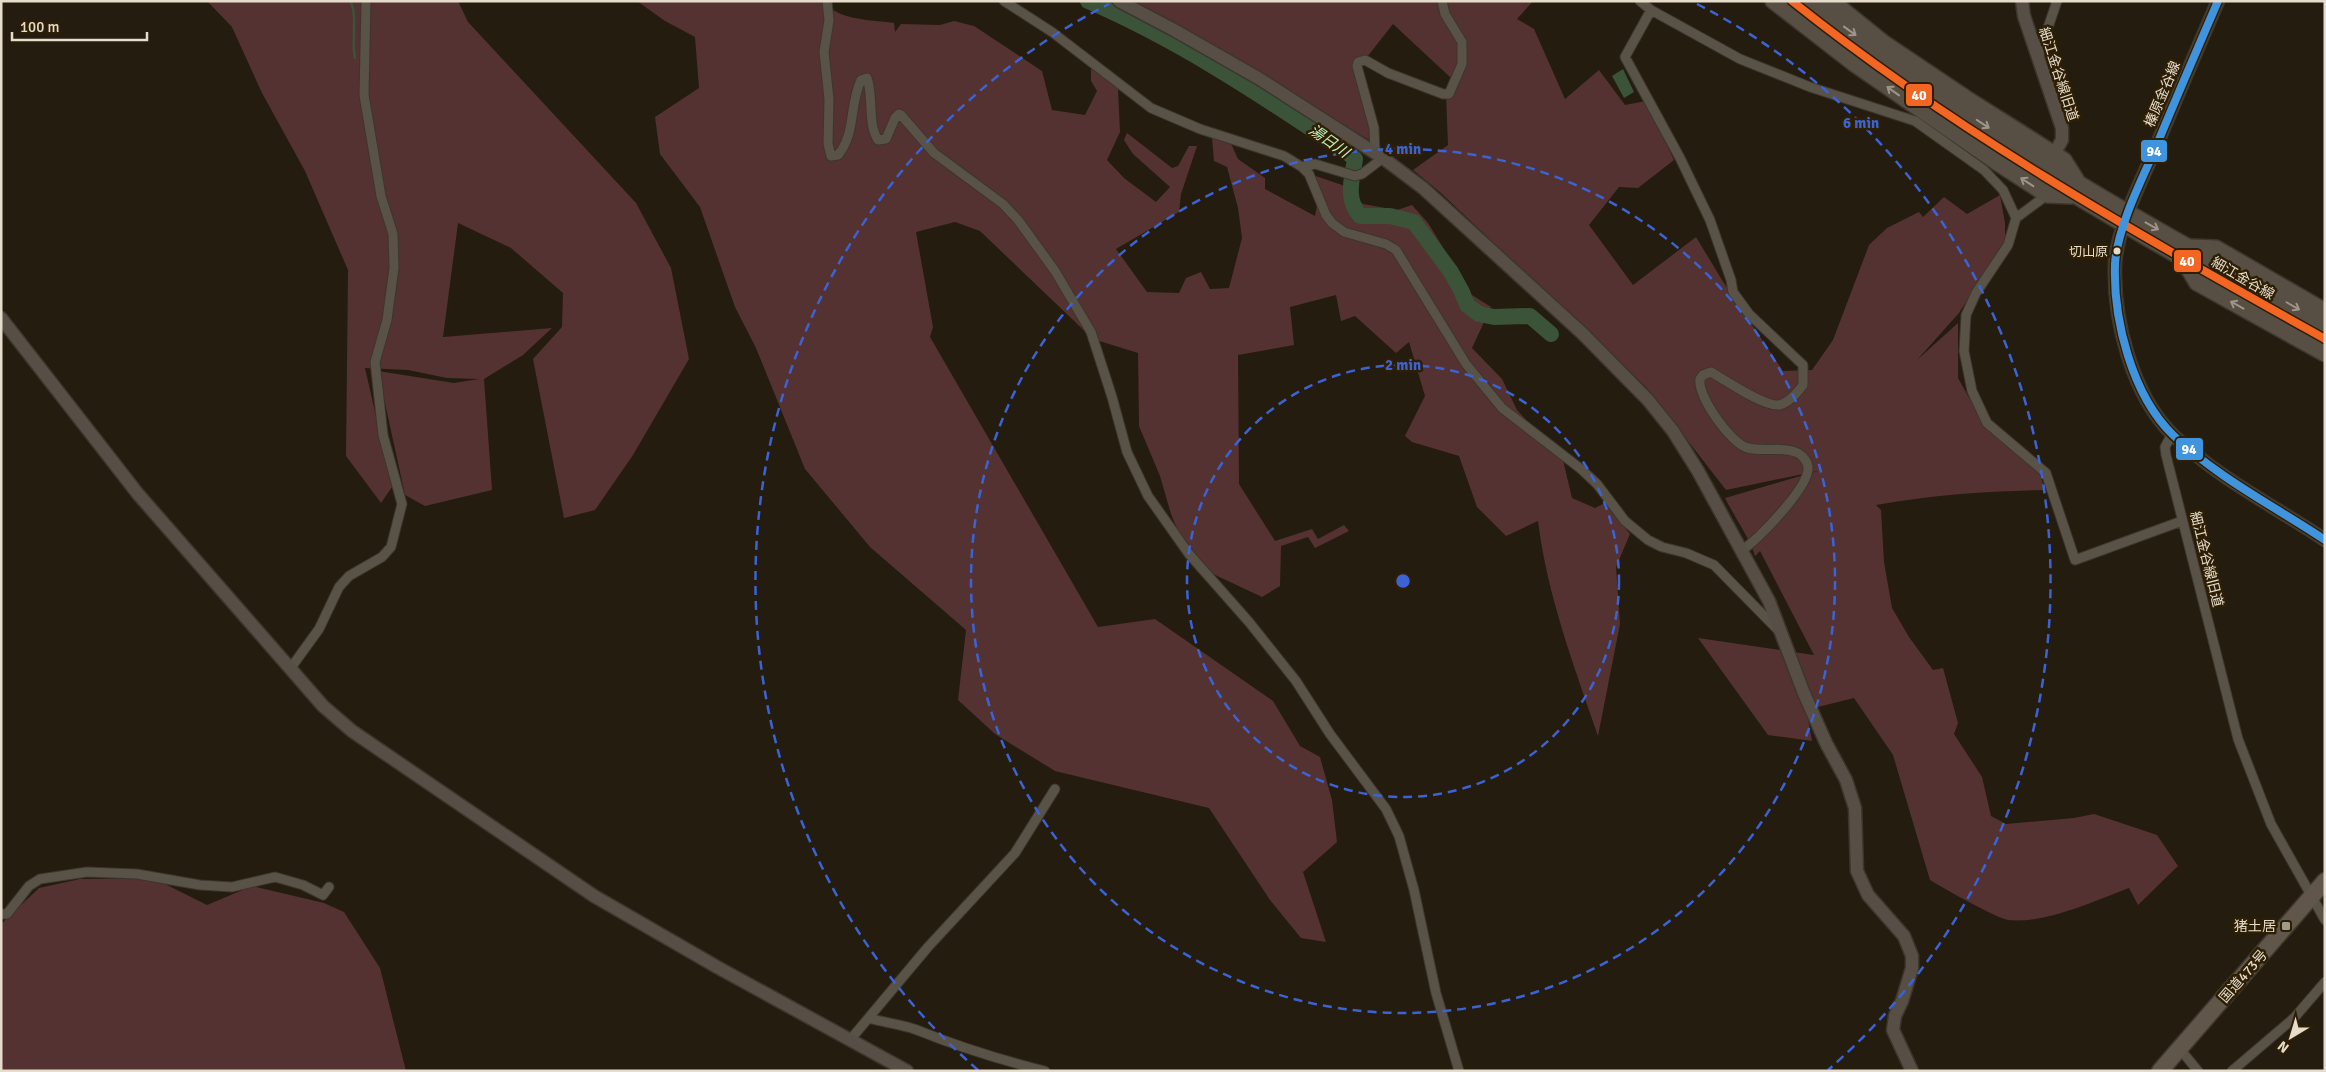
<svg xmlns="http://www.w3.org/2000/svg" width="2326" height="1072" font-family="Signika,'Noto Sans JP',sans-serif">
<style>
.green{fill:#543231}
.water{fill:#3a5339}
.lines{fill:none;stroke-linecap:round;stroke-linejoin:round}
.stream{stroke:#3a5339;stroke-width:2.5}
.river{stroke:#3a5339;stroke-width:16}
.street-casing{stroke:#3d362d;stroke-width:11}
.secondary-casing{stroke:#3d362d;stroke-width:15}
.primary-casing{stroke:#3d362d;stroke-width:18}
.highway-casing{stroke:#3d362d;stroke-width:19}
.street{stroke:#595247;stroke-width:9}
.secondary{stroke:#574f45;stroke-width:12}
.primary{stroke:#574e44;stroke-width:15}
.highway{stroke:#61564a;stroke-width:16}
.bus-1-casing{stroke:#2e1f04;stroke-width:11}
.bus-2-casing{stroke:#2e1f04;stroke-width:11}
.bus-1{stroke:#f26522;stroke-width:8}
.bus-2{stroke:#4094de;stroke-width:8}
.oneway{stroke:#9e9588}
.ring{fill:none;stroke:#3b63d6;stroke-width:2.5;stroke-dasharray:9 6}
.bus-dot{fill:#e5dccc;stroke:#2e1f04;stroke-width:2}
.poi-dot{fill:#a1998a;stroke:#2e1f04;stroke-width:2}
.labels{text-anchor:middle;stroke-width:5;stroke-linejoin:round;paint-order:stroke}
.bus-label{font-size:13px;fill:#e5dccc;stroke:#2e1f04;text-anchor:end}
.street-label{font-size:14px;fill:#e5dccc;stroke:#2e1f04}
.poi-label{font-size:14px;fill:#e5dccc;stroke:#2e1f04;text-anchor:end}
.water-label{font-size:15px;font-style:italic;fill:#bdf1be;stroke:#2e1f04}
.centre{fill:#3b63d6;stroke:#2e1f04;stroke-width:2.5}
.ring-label{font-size:15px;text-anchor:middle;font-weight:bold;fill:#3b63d6;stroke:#2e1f04;stroke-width:5;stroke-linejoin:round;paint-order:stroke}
.line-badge{stroke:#2e1f04;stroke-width:2}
.badge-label{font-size:14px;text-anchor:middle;font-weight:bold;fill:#fff}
</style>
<rect width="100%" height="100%" fill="#241c0e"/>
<path class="green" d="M207,1H458L468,22L636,203L671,268L689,359L633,455L595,510L564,518L533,359L562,327L563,293L511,248L458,223L443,337L552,328L523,355L484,379L492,490L425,506L405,495L378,371L454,383L479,379L447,378L408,370L365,368L392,487L381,503L346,456L348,270L305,171L262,93L232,27Z
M637,1H820C843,21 865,19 894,23L895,32L901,24L940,25L954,21L974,26L1042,71L1052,110L1085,115L1097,91L1091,81V68L1118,89L1120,132L1107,160L1124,178L1156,202L1170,187L1133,154L1124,140L1127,133L1172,168L1178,166L1189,146H1197L1181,194L1179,212L1116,249L1147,292L1179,293L1186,278L1201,272L1210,289L1229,288L1242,238L1238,208L1227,167L1214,161L1212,138L1229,139L1238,159L1265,178V189L1315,216L1320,189L1313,175L1342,185L1363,204L1397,210L1412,205L1428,223L1472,295L1491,307L1472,348L1502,379L1517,410L1563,460L1572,498L1595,508L1605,503L1630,534L1616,567L1620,624L1598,736C1574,666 1547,595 1538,521L1506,536L1477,507L1459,456L1412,442L1405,436L1425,396L1409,342L1396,353L1355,316L1341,321L1336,295L1290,307L1294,345L1238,355L1239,484L1275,541L1312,529L1318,539L1344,525L1349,531L1315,548L1308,537L1281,546L1280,586L1262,597L1213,574L1182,541L1171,514L1160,476L1139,426L1138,353L1093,339L980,231L955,222L916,232L933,327L930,337L1098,627L1155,619L1273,701L1300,746L1320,757L1332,800L1337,842L1303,872L1326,942L1301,938L1270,900L1209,808L1055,771L995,734L958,700L966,630L870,547L805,469L756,348L735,307L700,207L660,154L655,117L699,88L695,37L665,21Z
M1130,1H1533L1517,19L1534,29L1565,99L1599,70L1625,105L1646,101L1674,160L1638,188L1619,187L1589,225L1633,285L1696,237L1722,280L1783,371L1812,370L1833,340L1869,245L1887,228L1919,212L1923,217L1944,197L1967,214L2000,195L2005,223V240L1959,313L1917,360L1958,323V378L1982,421L2039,472L2045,490C1988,491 1932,495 1876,505L1881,510L1884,562L1892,608L1909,637L1933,670L1943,668L1958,723L1954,734L1982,777L1991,816L2006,824L2074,818L2094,814L2157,835L2178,866L2138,905L2129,888C2094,901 2046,924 2008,920C1996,918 1943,888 1930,880L1893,755L1854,698L1818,707L1807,713L1812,741L1768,735L1698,638L1814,655L1760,551L1755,556C1751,541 1733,514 1725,498L1818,471L1726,490L1646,387L1441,193L1413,170L1448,145L1446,94L1451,78L1393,24L1360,66L1371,141Z
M153,878L207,905L252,886L324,903L344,912L380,968L406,1071H1V924L39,888L80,879Z"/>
<path class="water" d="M1623,69L1634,92L1624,98L1612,76Z"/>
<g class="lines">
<path class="stream" d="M350,1C358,13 351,42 355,58"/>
<path class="river" d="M1088,1C1181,41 1264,97 1348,153L1355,159C1352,180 1345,198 1360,216H1390L1414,222L1451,272L1462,292L1467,305L1479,314L1494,317L1530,316L1551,334"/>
<defs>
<path id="street" d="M827,1L829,20L824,52L829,99L828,144L831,156L838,155C856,134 849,105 861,80L867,78C874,97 867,123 878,140L886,139L895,118L899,114L901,115L934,153L1003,204L1018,220L1055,271L1091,332L1112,397L1127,452L1148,496L1189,554L1249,622L1296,681L1330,734L1386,809L1399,836L1414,890L1436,993L1459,1071
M1004,1L1052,32L1151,108L1200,129L1284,156L1302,167L1309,174L1326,215L1332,223L1344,232L1386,244L1396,250L1466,364L1502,408L1581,469L1597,484L1625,521L1648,540L1662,547L1686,553L1714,565L1778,630
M1640,1L1651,10L1740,59L1810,87L1915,121L1984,170L2003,190L2016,218
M1651,10L1625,57L1680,158L1710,220L1731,280L1733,292L1749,314L1803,365V385C1797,393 1789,403 1779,405C1764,407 1725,380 1711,372L1703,375L1700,379C1697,396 1731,444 1748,448C1764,452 1783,446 1798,453C1803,456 1808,462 1808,468C1809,487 1758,540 1742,550
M2038,57L2057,1
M1375,153L1374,128L1357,66L1358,62L1365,60L1388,73L1443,94H1449L1462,64V42L1445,14L1442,1
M1302,167L1315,164L1355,176L1362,174L1383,158
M2047,195L2016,218L2008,245L1976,293L1966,315L1964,351L1972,391L1987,423L2046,473L2075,560L2182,521
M2172,434L2165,447L2166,455L2238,739L2271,824L2325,920
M290,669L319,629L339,587L349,576L382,557L391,547L402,504L383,435L375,362L387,320L394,268L393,234L381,196L364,95L366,1
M1,914H7L29,886L40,879L87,872L137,874L200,885L232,887L275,877L303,885L323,895L329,887
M869,1018C885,1023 901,1024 917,1030C959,1047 1001,1060 1045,1071
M850,1040L928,947L1015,853L1055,789
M2180,1049L2198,1071
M2232,1071L2294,1018L2325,982"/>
<path id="secondary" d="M1119,1L1174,30L1258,78L1383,158L1423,188L1583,334L1648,400L1673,431L1698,471L1769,601L1803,691L1826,743L1846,780L1855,808L1857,871L1868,895L1904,936L1912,956V968L1902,1001L1895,1016L1893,1030L1912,1071
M2022,1L2024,16L2062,128V140L2054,154
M2218,1C2196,52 2174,103 2153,154C2139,185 2117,230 2115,264C2113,320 2132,395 2173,435C2218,478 2274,506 2325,540
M1,318L138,494L323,706L352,731L594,896L717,967L907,1071"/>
<path id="primary" d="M1773,1L1853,63L1999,164L2047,195L2071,196
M1792,1C1958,134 2140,235 2325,339
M1811,1C1862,40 1914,79 1968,114C2083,190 2205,256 2325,324
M1832,1L1884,43L1966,98L2064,160L2076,179
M2191,247L2216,248L2325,311
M2183,260L2197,283L2325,354"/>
<path id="highway" d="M2160,1071L2325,881"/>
</defs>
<use href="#street" class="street-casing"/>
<use href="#secondary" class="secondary-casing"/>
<use href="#primary" class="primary-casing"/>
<use href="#highway" class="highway-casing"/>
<use href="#street" class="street"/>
<use href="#secondary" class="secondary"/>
<use href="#primary" class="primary"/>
<use href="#highway" class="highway"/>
<defs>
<path id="bus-1" d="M1792,1C1958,134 2140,235 2325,339"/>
<path id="bus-2" d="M2218,1C2196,52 2174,103 2153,154C2139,185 2117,230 2115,264C2113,320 2132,395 2173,435C2218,478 2274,506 2325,540"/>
</defs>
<use href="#bus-1" class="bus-1-casing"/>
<use href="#bus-2" class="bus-2-casing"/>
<use href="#bus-1" class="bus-1"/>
<use href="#bus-2" class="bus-2"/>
</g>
<defs><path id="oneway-shaft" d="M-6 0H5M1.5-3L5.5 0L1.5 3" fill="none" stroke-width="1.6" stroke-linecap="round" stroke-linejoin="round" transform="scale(1.25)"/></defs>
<g class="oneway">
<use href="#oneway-shaft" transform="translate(1850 31) rotate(36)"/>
<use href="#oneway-shaft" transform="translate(1893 91) rotate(-144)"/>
<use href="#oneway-shaft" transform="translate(1983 124) rotate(33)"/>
<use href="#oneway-shaft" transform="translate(2027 182) rotate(-147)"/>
<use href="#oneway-shaft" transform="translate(2152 226) rotate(29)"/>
<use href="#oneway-shaft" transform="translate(2237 305) rotate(-151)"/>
<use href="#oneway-shaft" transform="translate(2293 306) rotate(30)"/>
</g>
<g class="ring">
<circle cx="1403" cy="581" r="216"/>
<circle cx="1403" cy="581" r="432"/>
<path d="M978 1070A648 648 0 0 1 1109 4M1697 4A648 648 0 0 1 1828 1070"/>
</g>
<circle class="bus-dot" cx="2117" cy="251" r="4.5"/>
<rect class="poi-dot" x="2281" y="921" width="10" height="10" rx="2.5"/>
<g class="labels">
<g class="bus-label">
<text x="2108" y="256">切山原</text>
</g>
<g class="street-label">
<text transform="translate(2059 74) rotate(72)" y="5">細江金谷線旧道</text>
<text transform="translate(2162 94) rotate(-67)" y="5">榛原金谷線</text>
<text transform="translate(2243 278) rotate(30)" y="5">細江金谷線</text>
<text transform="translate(2207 559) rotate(76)" y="5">細江金谷線旧道</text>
<text transform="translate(2243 976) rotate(-49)" y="5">国道473号</text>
</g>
<g class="poi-label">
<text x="2276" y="931">猪土居</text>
</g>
<g class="water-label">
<text transform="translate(1329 141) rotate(35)" y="5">湯日川</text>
</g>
</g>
<circle cx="1403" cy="581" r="8" class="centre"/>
<g class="ring-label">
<text x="1861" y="128">6 min</text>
<text x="1403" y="154">4 min</text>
<text x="1403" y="370">2 min</text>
</g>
<g class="line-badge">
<rect x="1905" y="83" width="28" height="24" rx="5" fill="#f26522"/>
<rect x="2140" y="139" width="28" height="24" rx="5" fill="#4094de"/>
<rect x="2173" y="249" width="29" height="24" rx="5" fill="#f26522"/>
<rect x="2175" y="437" width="29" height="24" rx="5" fill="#4094de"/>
</g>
<g class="badge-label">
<text x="1919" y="100">40</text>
<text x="2154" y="156">94</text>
<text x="2187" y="266">40</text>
<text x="2189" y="454">94</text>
</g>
<rect width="2326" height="1072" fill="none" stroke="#e5dccc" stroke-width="5"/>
<g transform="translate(2291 1037) rotate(218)" stroke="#2e1f04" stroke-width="4" paint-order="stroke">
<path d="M0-4L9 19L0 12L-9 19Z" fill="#e5dccc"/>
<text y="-8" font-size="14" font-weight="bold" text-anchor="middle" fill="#e5dccc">N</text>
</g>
<path d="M12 32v8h135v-8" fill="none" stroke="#e5dccc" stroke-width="2.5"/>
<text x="20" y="32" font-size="15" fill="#e5dccc" stroke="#2e1f04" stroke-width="4" paint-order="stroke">100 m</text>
</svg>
